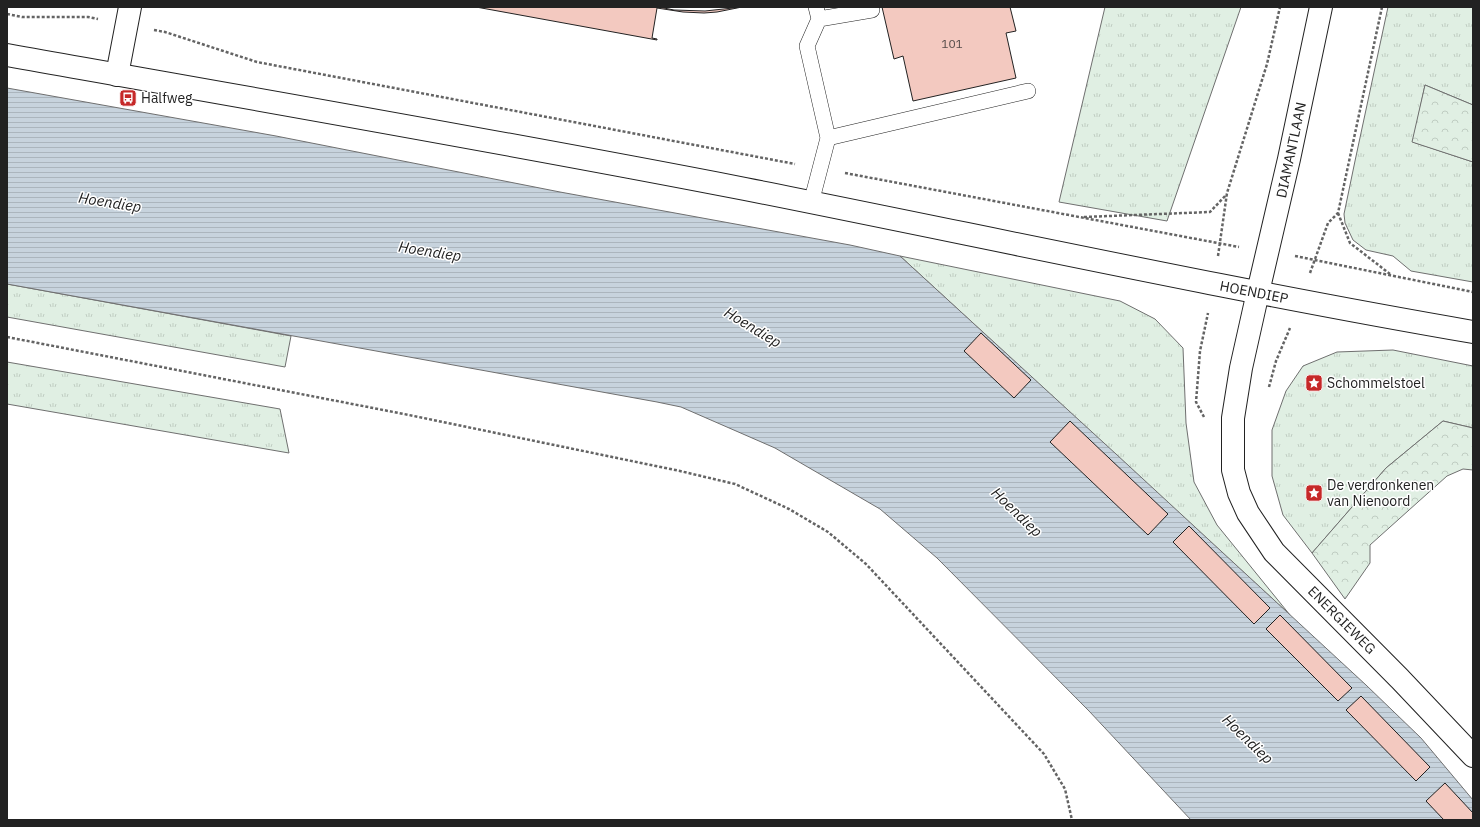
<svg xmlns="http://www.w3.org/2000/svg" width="1480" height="827" viewBox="0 0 1480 827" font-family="'IBM Plex Sans',sans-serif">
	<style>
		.grass { fill: url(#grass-tufts); stroke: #6f6f6f }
		.forest { fill: url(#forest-crowns); stroke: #6f6f6f }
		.water { fill: url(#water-rules); stroke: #6f6f6f }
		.building { fill: #f3c9c0; stroke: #222 }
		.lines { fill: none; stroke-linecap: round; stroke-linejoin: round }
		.lane-casing { stroke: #222; stroke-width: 16 }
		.street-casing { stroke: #222; stroke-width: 24 }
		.secondary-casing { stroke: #222; stroke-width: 24 }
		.path { stroke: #646464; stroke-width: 2.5; stroke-dasharray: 3 2; stroke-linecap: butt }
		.lane { stroke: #fff; stroke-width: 15 }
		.street { stroke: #fff; stroke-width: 22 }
		.secondary { stroke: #fff; stroke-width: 22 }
		.labels { text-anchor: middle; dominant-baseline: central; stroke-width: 3; stroke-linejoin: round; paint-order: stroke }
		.number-label { font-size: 12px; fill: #564c4a }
		.poi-label { font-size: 14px; fill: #222; stroke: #fff; text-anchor: start }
		.street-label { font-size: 14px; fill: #222; stroke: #fff }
		.water-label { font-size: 15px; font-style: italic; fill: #222; stroke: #fff }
	</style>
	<defs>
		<pattern id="grass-tufts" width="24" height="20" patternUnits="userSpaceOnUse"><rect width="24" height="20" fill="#e0efe3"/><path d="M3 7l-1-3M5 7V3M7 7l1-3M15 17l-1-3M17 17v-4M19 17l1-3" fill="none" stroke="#c0cdc2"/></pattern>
		<pattern id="forest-crowns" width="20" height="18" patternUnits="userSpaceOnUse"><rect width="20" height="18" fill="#e0efe3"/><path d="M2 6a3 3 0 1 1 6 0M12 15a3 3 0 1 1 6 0" fill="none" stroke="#c0cdc2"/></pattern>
		<pattern id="water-rules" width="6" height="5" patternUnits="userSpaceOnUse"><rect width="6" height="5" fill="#c7d3dd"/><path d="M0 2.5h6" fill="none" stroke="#abb5bd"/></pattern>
	</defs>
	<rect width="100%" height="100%" fill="#fff"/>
	<path class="grass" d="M1105,7h136l-74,214 -108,-19z
		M1388,7h85v98l-48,-20 -12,57 60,20v120l-62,-11 -18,-15 -27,-6 -13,-10 -8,-17 -1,-9 11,-53z
		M900,256l220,45 35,18 28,29 3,75 8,59 23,43 73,90z
		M7,284l284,52 -6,31 -278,-50z
		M1393,350l80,16v62l-30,-7 -57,47 -74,85 -29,-38 -11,-39v-46l14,-39 17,-25 34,-14z
		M7,362l273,47 9,44 -282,-49z"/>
	<path class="forest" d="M1425,85l48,20v57l-61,-20z
		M1443,421l30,7v42l-10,-1 -16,7 -77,69v18l-25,36 -33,-46 74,-85z"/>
	<path class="water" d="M7,88l269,48 284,56 290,53 50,11 216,198 250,231 55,53 52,62v20h-282l-102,-109 -152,-153 -57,-49 -105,-61 -94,-41 -24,-5 -650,-118z"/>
	<path class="building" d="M476,7h183l15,3 31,1 37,-4 -25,5 -13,1 -21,-1 -26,-4 -5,30 5,1v1z
		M882,7h128l6,24 -10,2 10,45 -103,23 -10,-45 -9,3z
		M981,333l50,47 -17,18 -50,-47z
		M1070,421l98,93 -20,21 -98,-93z
		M1189,526l81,82 -16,16 -81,-82z
		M1280,615l72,73 -14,13 -72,-72z
		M1361,696l69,71 -14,14 -70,-71z
		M1445,783l28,30v7h-29l-18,-19z"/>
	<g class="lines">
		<defs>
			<path id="lane" d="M816,7l3,12 53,-9
				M819,19l-12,27 21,92
				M811,203l17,-65 200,-47"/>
			<path id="street" d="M117,75l13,-68
				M1258,292l-17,76 -8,50v52l6,23 9,20 26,39 126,127 73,77"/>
			<path id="secondary" d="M7,55c246,44 492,86 738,134 242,48 484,101 728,143
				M1258,292l31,-133 32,-152"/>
		</defs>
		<use href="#lane" class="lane-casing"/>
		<use href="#street" class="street-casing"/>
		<use href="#secondary" class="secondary-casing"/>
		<path class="path" d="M7,14l15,3h66l10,2
			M154,30l11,2 92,30 538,102
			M845,173l394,74
			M1338,213l12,30 40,31
			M1084,217l126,-5 17,-18
			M1218,256l9,-63 40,-129 13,-57
			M1295,256l178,36
			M1310,273l18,-50 10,-10 44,-206
			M7,337l402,78 271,56 55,13 54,25 39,23 38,32 178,190 21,35 7,31
			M1269,387l7,-26 14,-33
			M1204,417l-8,-15 4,-51 8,-38"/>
		<use href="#lane" class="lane"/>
		<use href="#street" class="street"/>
		<use href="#secondary" class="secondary"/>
	</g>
	<defs>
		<symbol id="bus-square" viewBox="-11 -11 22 22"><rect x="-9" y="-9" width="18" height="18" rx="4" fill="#c62828" stroke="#fff"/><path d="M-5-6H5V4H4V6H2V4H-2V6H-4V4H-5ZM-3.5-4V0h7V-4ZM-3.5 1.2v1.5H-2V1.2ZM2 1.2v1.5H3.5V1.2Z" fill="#fff"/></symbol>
		<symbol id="sight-square" viewBox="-11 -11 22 22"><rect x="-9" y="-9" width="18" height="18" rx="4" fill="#c62828" stroke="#fff"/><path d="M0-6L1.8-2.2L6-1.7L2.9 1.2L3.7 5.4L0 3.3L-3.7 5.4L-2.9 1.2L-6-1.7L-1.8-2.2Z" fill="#fff"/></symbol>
	</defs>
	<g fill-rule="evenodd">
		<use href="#bus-square" x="118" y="88" width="20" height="20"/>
		<use href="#sight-square" x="1304" y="373" width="20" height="20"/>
		<use href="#sight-square" x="1304" y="483" width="20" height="20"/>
	</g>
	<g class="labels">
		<g class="number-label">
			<text x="952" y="43">101</text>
		</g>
		<g class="poi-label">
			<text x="141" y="98">Halfweg</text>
			<text x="1327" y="383">Schommelstoel</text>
			<text x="1327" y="485">De verdronkenen<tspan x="1327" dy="16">van Nienoord</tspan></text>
		</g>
		<g class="street-label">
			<text transform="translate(1291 150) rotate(-78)">DIAMANTLAAN</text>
			<text transform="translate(1254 292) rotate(11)">HOENDIEP</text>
			<text transform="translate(1342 620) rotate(45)">ENERGIEWEG</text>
		</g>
		<g class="water-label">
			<text transform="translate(110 202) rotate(9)">Hoendiep</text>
			<text transform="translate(430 251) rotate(9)">Hoendiep</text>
			<text transform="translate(753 327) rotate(31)">Hoendiep</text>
			<text transform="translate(1017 512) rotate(44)">Hoendiep</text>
			<text transform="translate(1248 739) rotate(44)">Hoendiep</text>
		</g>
	</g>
	<rect width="1480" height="827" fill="none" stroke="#222222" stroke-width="16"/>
</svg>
